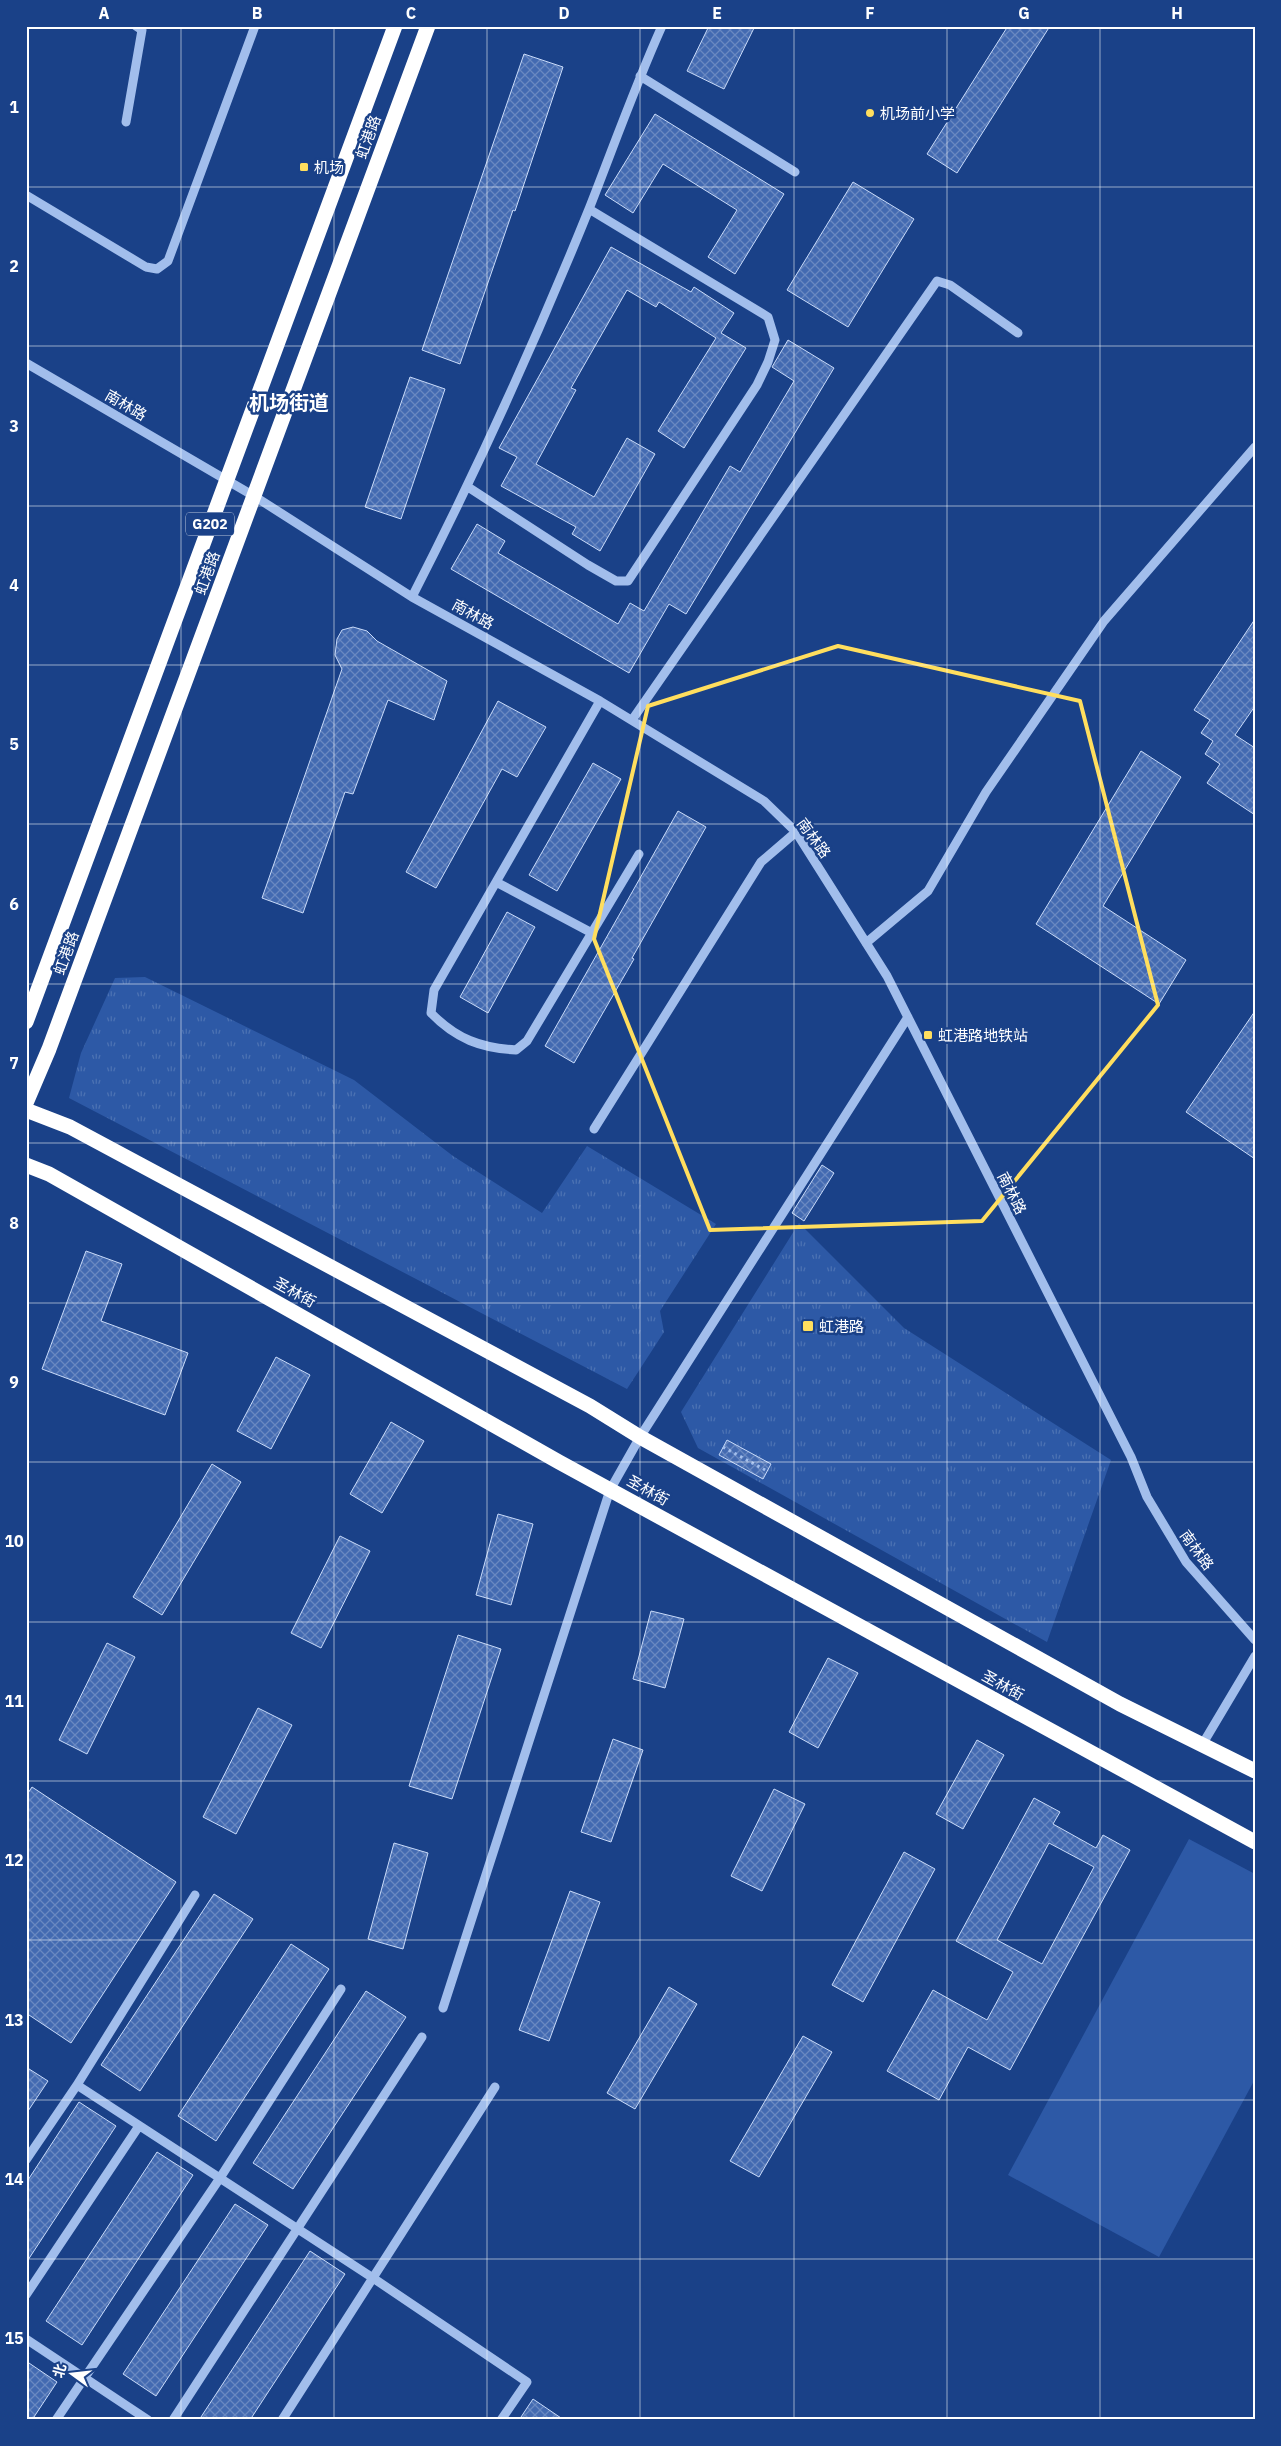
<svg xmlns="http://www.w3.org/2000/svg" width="1281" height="2446" viewBox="0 0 1281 2446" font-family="'IBM Plex Sans','Noto Sans SC',sans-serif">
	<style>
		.grass { fill: url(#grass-tufts) }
		.pitch { fill: #2d59a6 }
		.building { fill: url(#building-cross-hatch); stroke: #c8daf9; fill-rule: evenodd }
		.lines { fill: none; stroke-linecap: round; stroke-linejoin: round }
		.path { stroke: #a2beec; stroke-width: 3; stroke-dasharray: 2.5 4; stroke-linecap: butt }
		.minor { stroke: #a2beec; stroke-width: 9 }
		.highway { stroke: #fff; stroke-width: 15 }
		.marked { fill: none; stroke: #ffde5e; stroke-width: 4; stroke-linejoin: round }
		.grid { fill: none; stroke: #fff; stroke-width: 1; stroke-opacity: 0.55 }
		.poi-dot { fill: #ffde5e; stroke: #1a4188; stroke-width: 2 }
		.labels { text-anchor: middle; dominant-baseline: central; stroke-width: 5; stroke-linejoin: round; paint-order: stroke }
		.shield { fill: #1a4188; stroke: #bac6db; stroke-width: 1 }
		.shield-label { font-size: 14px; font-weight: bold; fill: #fff }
		.poi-label { font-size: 15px; fill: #fff; stroke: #1a4188; text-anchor: start }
		.street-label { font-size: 15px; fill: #fff; stroke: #1a4188 }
		.district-label { font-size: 20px; font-weight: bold; fill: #fff; stroke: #1a4188 }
		.neatline { fill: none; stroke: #fff; stroke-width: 2 }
		.grid-label { font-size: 16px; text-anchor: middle; font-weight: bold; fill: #fff }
	</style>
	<defs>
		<pattern id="grass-tufts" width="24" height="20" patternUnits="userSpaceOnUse" patternTransform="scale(1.25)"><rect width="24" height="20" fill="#2d59a6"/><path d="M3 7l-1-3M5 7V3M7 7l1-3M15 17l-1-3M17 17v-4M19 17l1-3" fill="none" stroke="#4c72b3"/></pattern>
		<pattern id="building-cross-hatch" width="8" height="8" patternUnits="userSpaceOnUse" patternTransform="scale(1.25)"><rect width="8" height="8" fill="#436ab1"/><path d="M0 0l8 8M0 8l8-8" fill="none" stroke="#6988c1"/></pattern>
	</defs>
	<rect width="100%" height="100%" fill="#1a4188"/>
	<path class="grass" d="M145,977l209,103 99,76 89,57 45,-67 129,78 -56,87 4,21 -37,57 -558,-291 12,-45 34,-75z
		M799,1223l105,105 207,132 -64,182 -349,-194 -17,-36z"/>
	<path class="pitch" d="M1189,1839l66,35v205l-96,178 -151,-82z"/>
	<path class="building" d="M709,26h46l-31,63 -37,-18z
		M1008,26h42l-93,147 -30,-19z
		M524,54l39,13 -48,144 -2,-1 -53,154 -38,-14z
		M655,114l129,80 -49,80 -27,-17 29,-47 -74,-46 -30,49 -28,-18z
		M853,182l61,37 -66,108 -61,-37z
		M611,247l80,45 3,-5 40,26 -13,20 25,15 -62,100 -26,-17 58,-93 -57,-36 -3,5 -29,-17 -56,98 5,2 -40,74 58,33 33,-59 28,16 -55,97 -28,-17 4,-7 -75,-41 16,-29 -18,-9z
		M788,340l46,28 -148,246 -17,-10 -40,69 -178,-104 26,-45 28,17 -7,12 120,71 12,-21 14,8 86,-145 10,6 54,-91 -22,-14z
		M410,377l35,12 -44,130 -36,-12z
		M1255,619v87l-20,29 20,13v67l-48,-32 13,-19 -15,-10 8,-13 -12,-8 9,-13 -16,-10z
		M353,627l14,4 10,10 70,40 -13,39 -46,-20 -35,94 -8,-2 -42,121 -41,-15 80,-229 -7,-14 2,-16 5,-9z
		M498,701l48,26 -29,50 -15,-8 -66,119 -30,-16z
		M1141,751l40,26 -78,129 83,54 -27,44 -123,-80z
		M593,763l28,16 -64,112 -28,-16z
		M678,811l28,16 -74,131 2,1 -60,104 -29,-17z
		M507,912l28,15 -47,86 -28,-16z
		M1255,1011v148l-69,-47z
		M822,1165l12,8 -30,48 -12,-8z
		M86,1251l36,13 -21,57 87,32 -23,62 -123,-46z
		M276,1357l34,18 -39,74 -34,-18z
		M391,1422l33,19 -42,72 -32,-19z
		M727,1440l44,24 -8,15 -44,-24z
		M212,1464l29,18 -79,133 -29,-18z
		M498,1514l35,10 -22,81 -35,-10z
		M340,1536l30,15 -49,97 -30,-15z
		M651,1611l33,8 -19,69 -32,-9z
		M458,1635l43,14 -49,150 -43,-13z
		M107,1643l28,14 -48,97 -28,-14z
		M828,1658l30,15 -40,75 -29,-16z
		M258,1708l34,17 -56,109 -33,-17z
		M613,1739l30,11 -32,92 -30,-10z
		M977,1740l27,15 -41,74 -27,-15z
		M32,1787l144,95 -105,161 -45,-30v-217z
		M774,1789l31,15 -43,87 -31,-15z
		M1034,1798l26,14 -7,12 43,24 7,-13 27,15 -120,220 -42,-23 -29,53 -52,-29 46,-81 54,30 26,-48 -57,-31zM1049,1843l45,24 -52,97 -45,-24z
		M394,1843l34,10 -25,96 -35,-10z
		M904,1852l31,17 -72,133 -31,-17z
		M570,1891l30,11 -51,139 -30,-11z
		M214,1894l39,25 -113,172 -39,-26z
		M291,1944l38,25 -113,172 -38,-25z
		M669,1987l28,17 -62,105 -28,-16z
		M366,1991l40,26 -113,172 -40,-26z
		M803,2036l29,16 -73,125 -29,-16z
		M26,2067l22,14 -22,33z
		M79,2102l37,24 -90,137v-80z
		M157,2152l36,23 -111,170 -36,-24z
		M235,2204l33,21 -112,171 -33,-22z
		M310,2251l35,23 -95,146h-51z
		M26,2361l31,21 -25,38h-6z
		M533,2399l31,21h-45z"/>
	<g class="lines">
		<path class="path" d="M723,1447l44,24"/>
		<path class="minor" d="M640,76l155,96
			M126,122l16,-92 -6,-4
			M26,195l120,72 11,2 11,-8 87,-235
			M26,363l228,133 158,101 188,104 164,100 32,31 91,144 244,481 16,40 39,65 69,78
			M468,487l120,78 28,16h12l129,-196 11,-23 7,-22 -7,-23 -179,-108
			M412,597c65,-127 124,-257 177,-388 24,-61 46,-123 73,-183
			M600,701l-166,289 -3,23c25,26 50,35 85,37l11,-9 112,-187
			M632,720l305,-439 13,4 68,48
			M496,882l96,51
			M866,943l62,-52 58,-99 118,-171 151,-174
			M594,1129l167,-267 35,-30
			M1202,1745l53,-89
			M443,2008l167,-518 30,-53 268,-420
			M77,2085l296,193 154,104 -26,38
			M26,2160l51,-75 118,-190
			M26,2295l113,-169
			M26,2339l122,81
			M56,2420l164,-242 121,-189
			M173,2420l249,-383
			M282,2420l213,-333"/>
		<path class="highway" d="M26,1022l369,-996
			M26,1103l23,-54 379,-1023
			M26,1110l44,17 520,279 50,31 480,267 135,67
			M26,1165l23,9 510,288 696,380"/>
	</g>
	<path class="marked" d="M838,646l242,55 78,304 -176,216 -272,9 -116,-291 54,-233z"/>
	<path class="grid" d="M181,26v2394M334,26v2394M487,26v2394M640,26v2394M794,26v2394M947,26v2394M1100,26v2394M26,187h1229M26,346h1229M26,506h1229M26,665h1229M26,824h1229M26,984h1229M26,1143h1229M26,1303h1229M26,1462h1229M26,1622h1229M26,1781h1229M26,1940h1229M26,2100h1229M26,2259h1229"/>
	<g class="poi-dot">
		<circle cx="870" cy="113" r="5"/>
		<rect x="299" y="162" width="10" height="10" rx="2.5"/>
		<rect x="923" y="1030" width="10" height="10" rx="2.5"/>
		<rect x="802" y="1320" width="12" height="12" rx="2.5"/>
	</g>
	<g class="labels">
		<rect class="shield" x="186" y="512.5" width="48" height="23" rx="4"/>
		<g class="shield-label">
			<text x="210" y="524">G202</text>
		</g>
		<g class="poi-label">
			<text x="880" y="113">机场前小学</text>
			<text x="314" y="167">机场</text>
			<text x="938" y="1035">虹港路地铁站</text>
			<text x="819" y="1326">虹港路</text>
		</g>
		<g class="street-label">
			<text transform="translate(368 137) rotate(-70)">虹港路</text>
			<text transform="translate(126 405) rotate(30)">南林路</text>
			<text transform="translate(207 573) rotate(-70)">虹港路</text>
			<text transform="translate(473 614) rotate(29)">南林路</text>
			<text transform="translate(814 838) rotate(54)">南林路</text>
			<text transform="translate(66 953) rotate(-70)">虹港路</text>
			<text transform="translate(1012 1193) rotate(63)">南林路</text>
			<text transform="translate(295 1292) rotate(29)">圣林街</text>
			<text transform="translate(648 1490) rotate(29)">圣林街</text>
			<text transform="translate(1197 1550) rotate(54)">南林路</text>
			<text transform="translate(1003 1685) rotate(29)">圣林街</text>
		</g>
		<g class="district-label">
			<text x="289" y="402">机场街道</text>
		</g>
	</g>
	<rect width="1281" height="2446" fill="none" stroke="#1a4188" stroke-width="55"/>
	<g transform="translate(72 2374) rotate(285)" stroke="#1a4188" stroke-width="4" paint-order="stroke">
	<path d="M0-4L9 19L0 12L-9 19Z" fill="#ffffff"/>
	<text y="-8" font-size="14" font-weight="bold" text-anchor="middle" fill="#ffffff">北</text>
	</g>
	<rect x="28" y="28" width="1226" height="2390" class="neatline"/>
	<g class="grid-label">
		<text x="104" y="19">A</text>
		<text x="257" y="19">B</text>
		<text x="411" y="19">C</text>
		<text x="564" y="19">D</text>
		<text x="717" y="19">E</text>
		<text x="870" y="19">F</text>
		<text x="1024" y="19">G</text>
		<text x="1177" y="19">H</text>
		<text x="14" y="113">1</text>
		<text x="14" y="272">2</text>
		<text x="14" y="432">3</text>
		<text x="14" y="591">4</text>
		<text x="14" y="750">5</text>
		<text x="14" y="910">6</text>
		<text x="14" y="1069">7</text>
		<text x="14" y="1229">8</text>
		<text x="14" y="1388">9</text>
		<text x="14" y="1547">10</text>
		<text x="14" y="1707">11</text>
		<text x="14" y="1866">12</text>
		<text x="14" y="2026">13</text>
		<text x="14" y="2185">14</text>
		<text x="14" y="2344">15</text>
	</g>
</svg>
